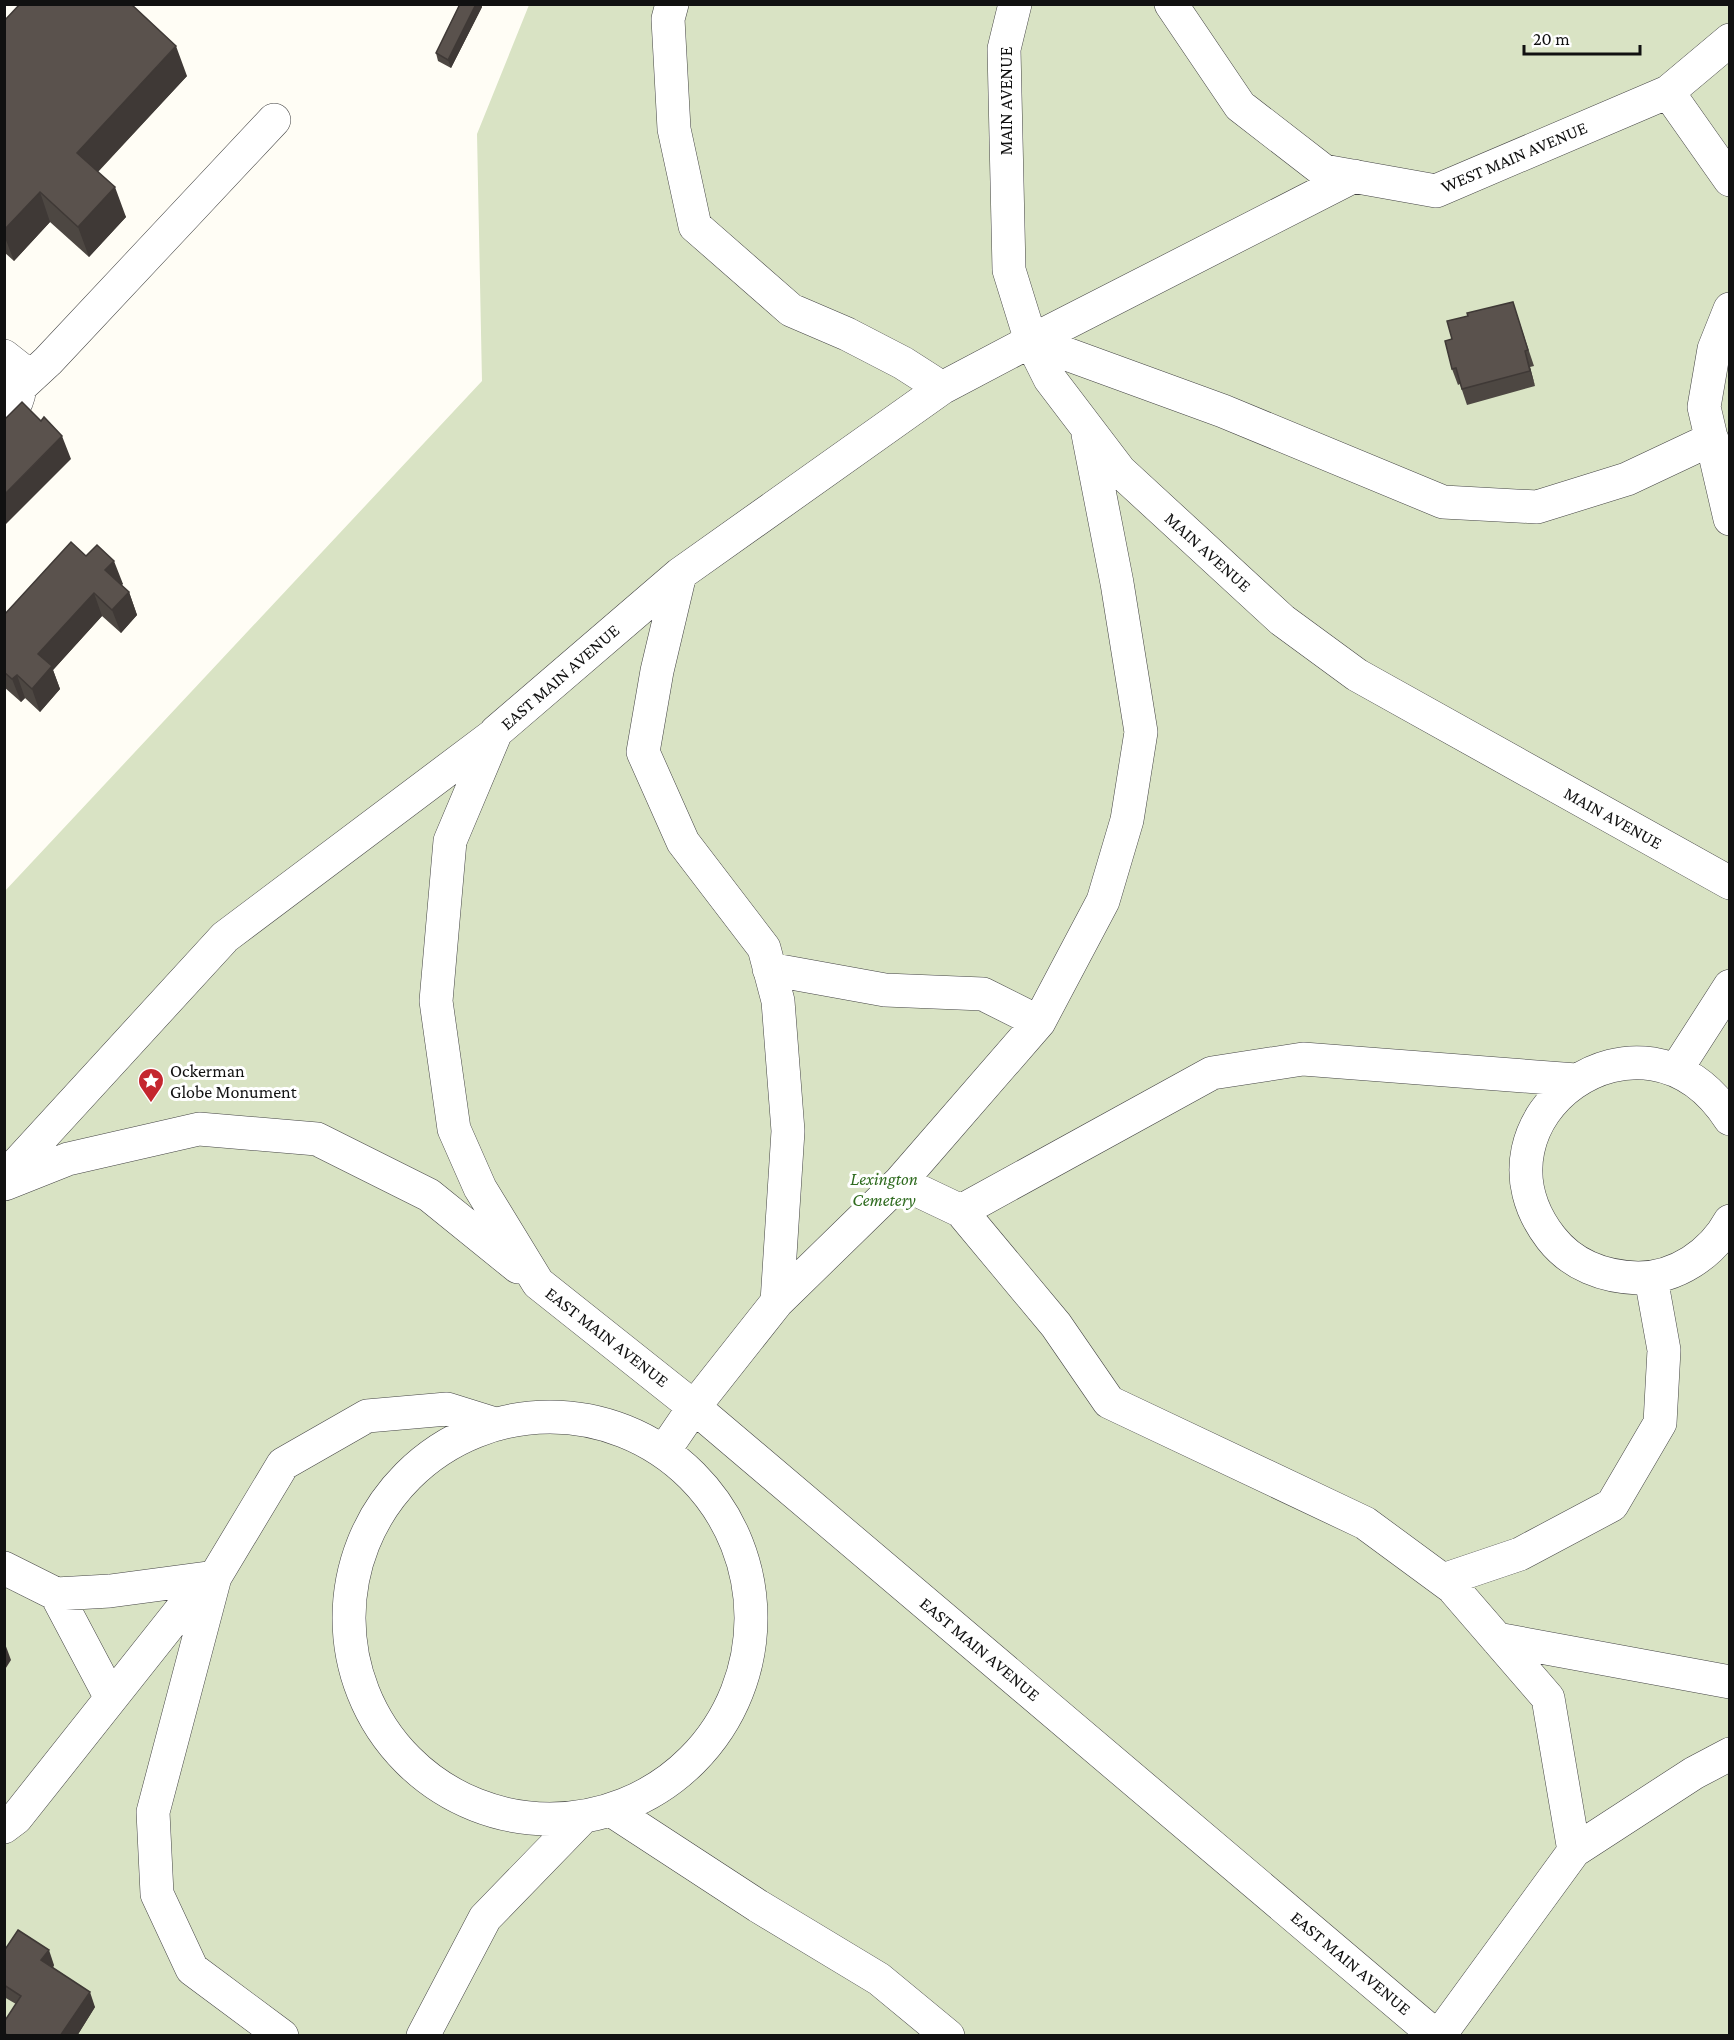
<svg xmlns="http://www.w3.org/2000/svg" width="1734" height="2040" viewBox="0 0 1734 2040" font-family="'Crimson Pro',serif">
	<style>
		.cemetery { fill: #d9e3c4 }
		.lines { fill: none; stroke-linecap: round; stroke-linejoin: round }
		.minor-casing { stroke: #444; stroke-width: 34 }
		.minor { stroke: #fff; stroke-width: 33 }
		.wall { fill: #4d4742 }
		.shaded-wall { fill: #3f3936 }
		.building { fill: #5a524d; stroke: #3f3936; stroke-width: 1.5 }
		.labels { text-anchor: middle; dominant-baseline: central; stroke-width: 6; stroke-linejoin: round; paint-order: stroke }
		.street-label { font-size: 18px; fill: #111; stroke: #fff }
		.poi-label { font-size: 18px; fill: #111; stroke: #fff; text-anchor: start }
		.park-label { font-size: 18px; font-style: italic; fill: #2f6b1f; stroke: #fff }
	</style>
	<rect width="100%" height="100%" fill="#fffdf5"/>
	<path class="cemetery" d="M529,5h1200v2030h-1724l-1,-1143 478,-511 -5,-247z"/>
	<g class="lines">
		<defs>
			<path id="minor" d="M672,4l-4,15 6,110 21,97 96,84 56,24 56,29 39,25
				M1015,4l-11,45 5,221 22,71 19,38 70,92 162,149 75,55 373,208
				M1171,4l69,102 84,65 112,20 232,-99 62,-52
				M1668,92l62,88
				M1354,176l-323,165 -89,47 -262,186 -184,158 -46,109 -14,160 18,128 26,59 58,95 156,124 742,629
				M1730,309l-16,40 -10,58 26,112
				M1031,341l192,70 220,91 94,5 90,-28 85,-40
				M4,356l14,11c4,22 2,36 -14,52
				M21,386l27,-25 226,-241
				M680,574l-23,97 -14,81 40,90 81,106 14,53 10,130 -11,171
				M769,969l116,21 98,4 56,28
				M1676,1070l54,-84
				M1730,1119c-87,-135 -271,0 -179,119 21,27 53,39 87,40 38,0 74,-24 92,-57
				M4,1178l221,-241 270,-203
				M900,1182l61,29 95,114 53,77 256,121 87,64 96,111 26,153 -135,185
				M5,1184l63,-25 131,-30 118,10 112,56 89,72
				M961,1211l251,-138 91,-14 273,21
				M349 1618a201 201 0 1 1 402 0a201 201 0 1 1-402 0Z
				M664,1451l30,-44 83,-105 123,-120 139,-160 64,-121 24,-81 14,-88 -24,-149 -29,-149
				M4,1568l52,26 54,-3 105,-14
				M1443,1580l77,-26 92,-49 48,-82 4,-73 -13,-72
				M56,1594l55,104
				M1497,1639l233,43
				M611,1810l147,96 121,73 69,57
				M4,1827l12,-9 169,-213 30,-28
				M1574,1851l120,-78 36,-19
				M282,2036l-90,-67 -35,-75 -4,-82 62,-235 68,-113 84,-48 80,-7 48,15
				M423,2036l62,-118 98,-101"/>
		</defs>
		<use href="#minor" class="minor-casing"/>
		<use href="#minor" class="minor"/>
	</g>
	<path class="wall" d="M460,4h21l1,3 -31,61 -13,-7 -2,-8z
		M4,21l183,55 -89,96 28,45 -37,40 -39,-35 -36,39 -10,-9z
		M1518,318l16,48 -4,1 5,19 -68,19 -7,-21 -2,1 -6,-16z
		M86,556l37,28 -2,1 8,7 8,23 -16,18 -19,-17 -49,54 7,19 -20,23 -15,-14 -4,4 -17,-15v-72z
		M4,1951l50,14 -1,3 42,39 -18,29h-73v-14l12,-18 -12,-7z"/>
	<path class="shaded-wall" d="M476,4h5l1,3 -31,61 -3,-8z
		M176,46l11,30 -99,106 -11,-29z
		M115,187l11,30 -37,40 -11,-30z
		M40,192l10,30 -36,39 -10,-26v-5z
		M1525,351l5,16 5,19 -5,-15z
		M62,436l9,23 -67,67v-31z
		M114,561l9,23 -10,9 -8,-23z
		M129,592l8,23 -16,18 -9,-23z
		M94,593l8,23 -49,54 7,19 -20,23 -8,-23 6,-35z
		M17,675l8,23 -4,4 -9,-23z
		M4,1641l7,19 -7,11z
		M49,1950l5,15 -7,11 -6,-16z
		M90,1992l5,15 -18,29h-17z"/>
	<path class="building" d="M20,4h111l45,42 -99,107 38,34 -37,40 -38,-35 -36,38v-209z
		M460,4h16l-28,56 -12,-7z
		M1513,302l15,48 -3,1 5,20 -68,18 -6,-21 -4,1 -7,-28 7,-2 -5,-18 21,-5 -1,-3z
		M22,402l19,19 3,-4 18,19 -58,59v-75z
		M71,542l15,14 11,-11 17,16 -9,9 24,22 -17,18 -18,-17 -56,61 14,12 -20,23 -15,-14 -5,4 -8,-7v-57z
		M18,1930l31,20 -8,10 49,32 -30,44h-51l-5,-3v-11l17,-26 -17,-11v-34z"/>
	<defs>
		<symbol id="sight-pin" viewBox="-11 -11 22 30"><path d="M0 17L-7.5 6A9.5 9.5 0 1 1 7.5 6Z" fill="#c4262e" stroke="#fff"/><path d="M0-6L1.8-2.2L6-1.7L2.9 1.2L3.7 5.4L0 3.3L-3.7 5.4L-2.9 1.2L-6-1.7L-1.8-2.2Z" fill="#fff"/></symbol>
	</defs>
	<g fill-rule="evenodd">
		<use href="#sight-pin" x="136" y="1066" width="30" height="40"/>
	</g>
	<g class="labels">
		<g class="street-label">
			<text transform="translate(1006 101) rotate(-90)">MAIN AVENUE</text>
			<text transform="translate(1514 157) rotate(-23)">WEST MAIN AVENUE</text>
			<text transform="translate(1208 552) rotate(42)">MAIN AVENUE</text>
			<text transform="translate(560 677) rotate(-41)">EAST MAIN AVENUE</text>
			<text transform="translate(1613 818) rotate(29)">MAIN AVENUE</text>
			<text transform="translate(607 1337) rotate(38)">EAST MAIN AVENUE</text>
			<text transform="translate(980 1649) rotate(40)">EAST MAIN AVENUE</text>
			<text transform="translate(1351 1963) rotate(40)">EAST MAIN AVENUE</text>
		</g>
		<g class="poi-label">
			<text x="170" y="1071">Ockerman<tspan x="170" dy="21">Globe Monument</tspan></text>
		</g>
		<g class="park-label">
			<text x="884" y="1179">Lexington<tspan x="884" dy="21">Cemetery</tspan></text>
		</g>
	</g>
	<rect width="1734" height="2040" fill="none" stroke="#111111" stroke-width="12"/>
	<path d="M1524 45v9h116v-9" fill="none" stroke="#111111" stroke-width="3"/>
	<text x="1533" y="45" font-size="18" fill="#111111" stroke="#ffffff" stroke-width="4.5" paint-order="stroke">20 m</text>
</svg>
